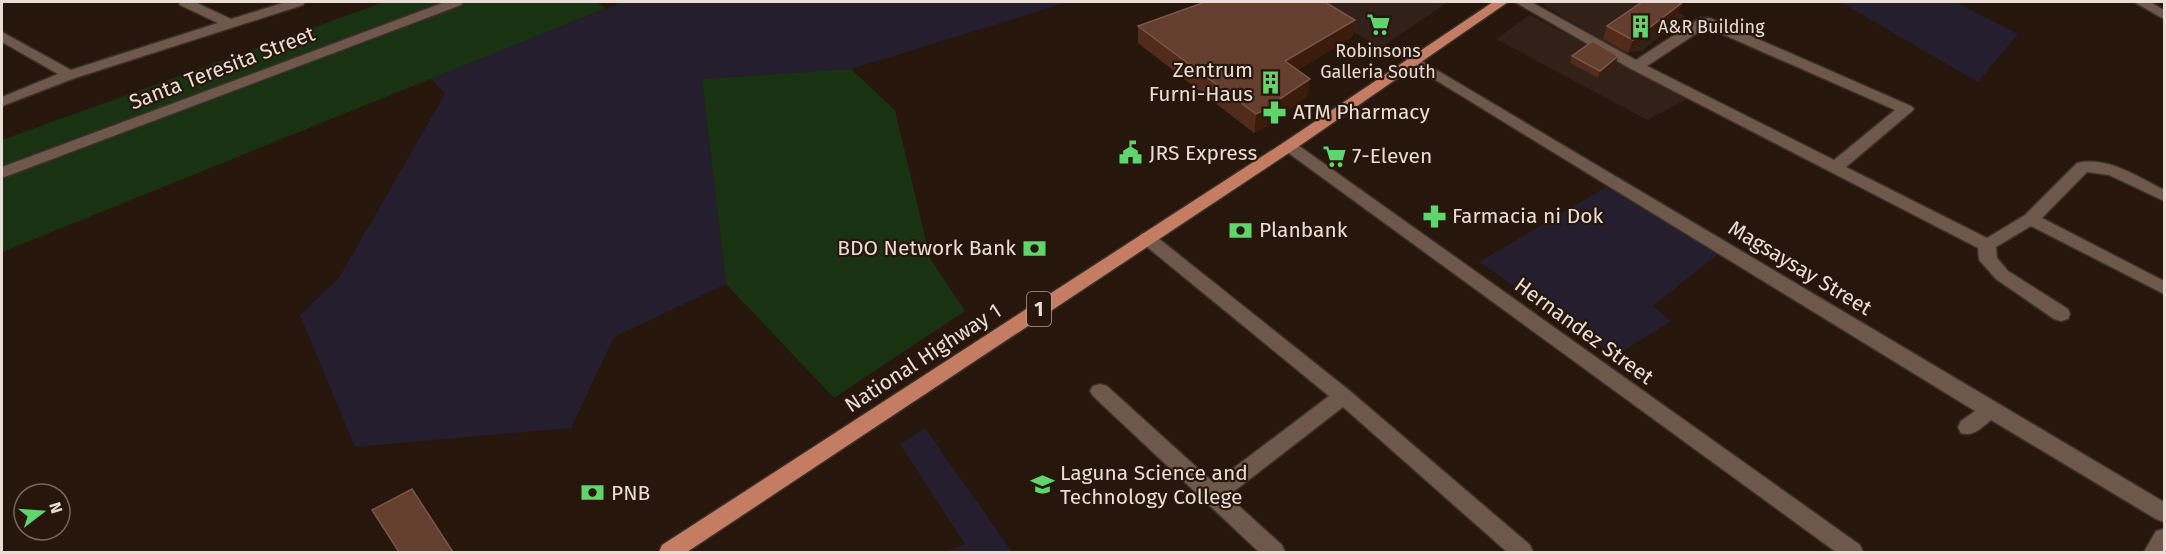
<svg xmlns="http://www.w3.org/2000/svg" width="2166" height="554" viewBox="0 0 2166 554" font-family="'Fira Sans',sans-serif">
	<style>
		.commercial { fill: #322119 }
		.industrial { fill: #251e2e }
		.green { fill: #193212 }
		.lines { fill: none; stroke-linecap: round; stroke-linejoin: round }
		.minor-casing { stroke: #3b2f2b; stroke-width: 3 }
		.highway-casing { stroke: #3b2f2b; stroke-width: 3 }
		.minor { fill: #6d584b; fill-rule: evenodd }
		.highway { fill: #c47c62; fill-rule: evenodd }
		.wall { fill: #532b1a }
		.shaded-wall { fill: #3b1b0c }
		.building { fill: #643e2e; stroke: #795749; stroke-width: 1.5 }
		.labels { text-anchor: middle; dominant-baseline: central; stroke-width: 4.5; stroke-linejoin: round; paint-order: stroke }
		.far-poi-label { font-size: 18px; fill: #eaddd6; stroke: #27160b; text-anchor: start }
		.shield { fill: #27160b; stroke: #b0a199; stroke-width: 1.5 }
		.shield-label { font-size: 20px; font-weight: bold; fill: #eaddd6 }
		.street-label { font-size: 21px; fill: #eaddd6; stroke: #27160b }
		.poi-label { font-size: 21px; fill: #eaddd6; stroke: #27160b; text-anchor: start }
	</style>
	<rect width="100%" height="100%" fill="#27160b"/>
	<path class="commercial" d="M1304,2h144l-68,46z
		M1548,2h106l31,14 -43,35 -19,1 -80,-47z
		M1530,15l159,83 -42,22 -151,-81z"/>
	<path class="industrial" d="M622,2h446l-217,67 -148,10 23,205 -112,53 -43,91 -216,19 -55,-132 39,-37 106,-184 -15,-16z
		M1840,2h116l62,32 -40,48z
		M1606,187l112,67 -65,52 18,15 -56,35 -136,-94z
		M925,428l87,124h-67l20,-8 -65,-100z"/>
	<path class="green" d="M384,2h212l10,6 -604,244v-112z
		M851,69l44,41 35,148 35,53 -131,87 -108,-114 -24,-205z"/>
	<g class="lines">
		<defs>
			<path id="minor" d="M179,2h16l36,17 55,-17h19l-2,3 -228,73 -73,28v-9l56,-23 -56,-32v-10l69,38 147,-47 -38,-18z
				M445,2h18l-2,3 -459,173v-11z
				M1515,2h16l105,58 64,-42h10l201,88 3,3 -3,3 -65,55 141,71 38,-23 52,-52c31,-7 61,14 87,27v11l-55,-26 -22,-3 -45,46 122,63v13l-133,-68 -35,21 1,11 11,13 60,38 2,5 -2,5 -7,2 -7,-2 -58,-40 -17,-19 -1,-12 -347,-179zM1706,27l189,83 -61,50 -187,-94z
				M2134,2h16l14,8v9z
				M1413,56l751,446v20l-8,-3 -165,-99c-10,8 -17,17 -30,13l-3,-6 3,-6 14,-10 -567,-348 -2,-3 2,-3z
				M1289,141l6,2 565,402 3,7h-27l-553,-403 -2,-3 2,-3z
				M1147,232l6,2 197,157 180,154 3,7h-26l-164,-145 -115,89 54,49 3,7h-26l-166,-156 -3,-5 3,-5 7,-2 7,2 107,97 115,-87 -188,-154 -3,-4 3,-4z
				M2164,529v23h-20l12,-21z"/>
			<path id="highway" d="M1493,2h15l-213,147 -608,403h-28l3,-7 621,-402z"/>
		</defs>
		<use href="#minor" class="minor-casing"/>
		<use href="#highway" class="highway-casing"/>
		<use href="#minor" class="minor"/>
		<use href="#highway" class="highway"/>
	</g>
	<path class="wall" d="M1678,14l-50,39 -25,-14 4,-13z
		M1355,20l-3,17 -54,33 12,9 -3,18 -32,21v4l-21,11 -116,-90v-17z
		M1572,56l44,7 -18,15 -28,-15z"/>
	<path class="shaded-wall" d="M1683,2l-5,12 -50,39 5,-13z
		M1355,20l-3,17 -69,42 2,-18z
		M1618,56l-2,7 -18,15 2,-7z
		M1310,79l-3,18 -32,21v4l-21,11 2,-19z"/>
	<path class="building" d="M1205,2h120l30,18 -70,41 25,18 -35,23 2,2 -21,10 -118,-88z
		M1642,2h41l-50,38 -26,-14z
		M1593,41l25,15 -18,15 -28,-15z
		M412,489l41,63h-54l-27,-42z"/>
	<defs>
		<symbol id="supermarket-bare" viewBox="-9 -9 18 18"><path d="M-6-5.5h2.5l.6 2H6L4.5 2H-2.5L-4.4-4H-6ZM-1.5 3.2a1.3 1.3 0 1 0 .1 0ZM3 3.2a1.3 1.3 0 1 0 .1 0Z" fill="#5fd56b" stroke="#27160b" stroke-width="2.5" paint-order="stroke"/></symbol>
		<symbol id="building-bare" viewBox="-9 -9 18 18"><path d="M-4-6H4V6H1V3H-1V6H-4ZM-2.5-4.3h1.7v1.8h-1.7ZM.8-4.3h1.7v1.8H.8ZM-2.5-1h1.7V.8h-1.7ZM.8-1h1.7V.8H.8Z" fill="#5fd56b" stroke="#27160b" stroke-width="2.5" paint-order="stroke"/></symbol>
		<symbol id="pharmacy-bare" viewBox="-9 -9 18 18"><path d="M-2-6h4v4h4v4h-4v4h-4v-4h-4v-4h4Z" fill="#5fd56b" stroke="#27160b" stroke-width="2.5" paint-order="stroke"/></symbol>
		<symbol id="civic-bare" viewBox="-9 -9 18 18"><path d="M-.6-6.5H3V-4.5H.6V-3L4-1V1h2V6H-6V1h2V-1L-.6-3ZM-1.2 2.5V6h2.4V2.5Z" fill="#5fd56b" stroke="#27160b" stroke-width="2.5" paint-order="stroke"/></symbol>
		<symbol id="bank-bare" viewBox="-9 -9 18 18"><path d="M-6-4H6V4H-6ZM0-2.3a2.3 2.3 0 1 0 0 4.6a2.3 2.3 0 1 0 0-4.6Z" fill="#5fd56b" stroke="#27160b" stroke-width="2.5" paint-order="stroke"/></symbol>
		<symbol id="university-bare" viewBox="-9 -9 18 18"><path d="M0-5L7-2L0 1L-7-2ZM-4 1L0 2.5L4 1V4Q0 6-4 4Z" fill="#5fd56b" stroke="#27160b" stroke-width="2.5" paint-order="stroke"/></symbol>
	</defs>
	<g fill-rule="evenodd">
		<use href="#supermarket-bare" x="1362" y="8" width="33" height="33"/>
		<use href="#building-bare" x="1624" y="10" width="33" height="33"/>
		<use href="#building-bare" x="1254" y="66" width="33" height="33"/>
		<use href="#pharmacy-bare" x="1258" y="96" width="33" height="33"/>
		<use href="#civic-bare" x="1114" y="136" width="33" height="33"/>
		<use href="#supermarket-bare" x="1318" y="140" width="33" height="33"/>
		<use href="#pharmacy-bare" x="1418" y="200" width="33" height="33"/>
		<use href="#bank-bare" x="1224" y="214" width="33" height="33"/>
		<use href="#bank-bare" x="1018" y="232" width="33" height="33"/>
		<use href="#university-bare" x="1026" y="468" width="33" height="33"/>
		<use href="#bank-bare" x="576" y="476" width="33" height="33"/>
	</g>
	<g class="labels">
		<g class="far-poi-label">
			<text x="1658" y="27">A&amp;R Building</text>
			<text x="1378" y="51" text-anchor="middle">Robinsons<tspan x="1378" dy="21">Galleria South</tspan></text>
		</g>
		<rect class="shield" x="1027" y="292" width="24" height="34" rx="4.5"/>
		<g class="shield-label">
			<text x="1039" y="309">1</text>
		</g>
		<g class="street-label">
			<text transform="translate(222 68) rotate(-21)">Santa Teresita Street</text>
			<text transform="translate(1800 268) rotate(31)">Magsaysay Street</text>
			<text transform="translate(1584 331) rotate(36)">Hernandez Street</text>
			<text transform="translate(923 358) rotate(-33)">National Highway 1</text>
		</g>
		<g class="poi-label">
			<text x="1253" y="70" text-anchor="end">Zentrum<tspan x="1253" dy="24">Furni-Haus</tspan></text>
			<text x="1293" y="112">ATM Pharmacy</text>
			<text x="1149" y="153">JRS Express</text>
			<text x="1352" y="156">7-Eleven</text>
			<text x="1452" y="216">Farmacia ni Dok</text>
			<text x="1259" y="230">Planbank</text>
			<text x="1016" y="248" text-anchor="end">BDO Network Bank</text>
			<text x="1060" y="473">Laguna Science and<tspan x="1060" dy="24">Technology College</tspan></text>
			<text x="611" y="493">PNB</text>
		</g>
	</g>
	<rect width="2166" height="554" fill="none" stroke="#eaddd6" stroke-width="6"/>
	<g transform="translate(42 512) rotate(73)"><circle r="28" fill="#27160b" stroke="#75665c" stroke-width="1.5"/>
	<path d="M0-4.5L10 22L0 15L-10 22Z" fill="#5fd56b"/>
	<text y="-9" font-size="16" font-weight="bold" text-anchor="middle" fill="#eaddd6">N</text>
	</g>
</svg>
